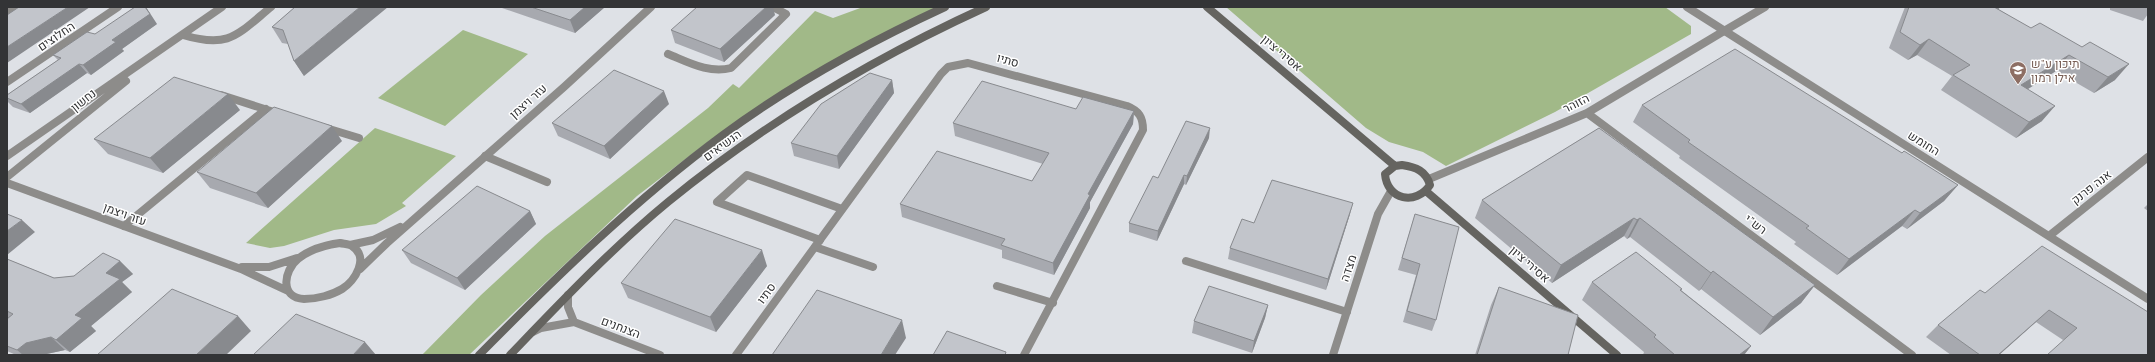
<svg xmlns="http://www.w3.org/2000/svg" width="2155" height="362" viewBox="0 0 2155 362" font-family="'PT Serif',Heebo,serif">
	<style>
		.green { fill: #a1b988 }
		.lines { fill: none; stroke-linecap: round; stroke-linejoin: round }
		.lane { stroke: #8d8c8a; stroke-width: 8 }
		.street { stroke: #8d8c8a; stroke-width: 8 }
		.secondary { stroke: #656460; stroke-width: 8 }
		.wall { fill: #a7a9af }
		.shaded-wall { fill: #888a8e }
		.building { fill: #c2c5cb; stroke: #888a8e }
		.labels { text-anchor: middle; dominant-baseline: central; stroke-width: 3; stroke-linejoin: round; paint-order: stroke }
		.street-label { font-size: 12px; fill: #333436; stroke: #fff }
		.education-label { font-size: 12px; fill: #785e54; stroke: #fff; text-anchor: start }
	</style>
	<rect width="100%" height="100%" fill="#dee1e6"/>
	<path class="green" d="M863,7h74l-224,131 -76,58 -168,159h-47l59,-60 64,-59 163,-128 25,-24 6,4 76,-77 18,7z
		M1226,7h439l26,19v8l-136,78 -109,54 -23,-14 -34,-10 -23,-14z
		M463,30l65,24 -83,72 -67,-28z
		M375,128l81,28 -54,47 4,3 -30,18 -42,6 -50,16 -14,2 -24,-5z"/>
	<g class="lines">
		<path class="lane" d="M1724,31l41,-24
			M183,35c46,14 54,0 88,-28
			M668,54c20,8 41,20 63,14l55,-54 -13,-7
			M221,95l59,19
			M326,128l33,10
			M485,156l62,26
			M124,226l142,-117
			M820,240l-103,-38 30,-27 95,34
			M815,247l58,20
			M1186,261l161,51
			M997,286l56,17"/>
		<path class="street" d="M1687,7l461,292
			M7,13l10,-6
			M7,82l111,-75
			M1587,113l325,242
			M7,156l215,-149
			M7,177l119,-96
			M1429,179l158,-66 137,-82
			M7,183l234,86 47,22
			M2049,236l99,-79
			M340,243c4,1 9,1 12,3 18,11 3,35 -10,43 -10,6 -25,10 -38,10 -24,-1 -21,-28 -6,-40 12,-10 27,-14 42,-16z
			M350,245l23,-5 27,-13
			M242,267h27l28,-9
			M360,269l27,-26 177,-156 87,-80
			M568,295v12l6,15
			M533,332l8,-4 33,-6 86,33
			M736,355l205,-281 7,-7 20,-4 159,43c12,5 16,11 16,24l-119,225
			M1333,355l45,-141 13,-23"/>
		<path class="secondary" d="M1207,7l188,159
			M1402,165c14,2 24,6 28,20 -14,21 -43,15 -45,-11l10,-8z
			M1427,192l190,163
			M479,355c77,-78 156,-155 244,-220 69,-51 144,-92 222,-128
			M510,355c51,-53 101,-106 158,-153 98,-80 204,-143 318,-195"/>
	</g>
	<path class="wall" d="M295,7l9,69 -10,-15 -6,-17 -6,-1 -10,-16z
		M502,7h103l-30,26 -73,-25z
		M1905,7h95l-2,2 117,71 -21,13 -38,-22 -28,18 14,32 -26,17 -75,-48 11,-14 -35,-21 -9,5 -19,-12z
		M2110,7h38v7l-5,7 -33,-11z
		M775,15l-51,47 -49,-19 -4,-13z
		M157,24l-35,25 2,2 -33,24 -4,-2 -57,40 -17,-6 -6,-6v-6l51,-35 -5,-5 42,-21z
		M892,80l2,13 -55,76 -45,-13 -3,-13z
		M669,104l-59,55 -52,-23 -6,-13z
		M1642,105l260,48 56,32 -14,16 -37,28 -5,-3 -65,49 -43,-31 2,-2 -117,-84 1,-2 -47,-34z
		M1076,109l58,2 -1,13 -43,78v6l-36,67 -52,-17v-8l-100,-33 -2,-13 132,-23 11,-17 -88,-28 -2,-13z
		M240,110l-77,63 -55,-19 -14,-15z
		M1599,128l216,157 -14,18 -41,32 -59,-46 -2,2 -69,-54 -3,2 -3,-3 -72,47 -77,-65 7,-18z
		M1209,138l-23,47 -2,-1 -27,57 -28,-9v-9l29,-45z
		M342,141l-74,67 -58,-20 -13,-16z
		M2148,204v7l-4,-3z
		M530,211l6,13 -71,66 -54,-27 -9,-13z
		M1350,214l-24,76 -98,-31 2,-11 24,-25z
		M1415,214l21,106 -4,11 -29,-9 13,-47 -18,-5z
		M7,259l47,19 20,-2 46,-15 13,13 -11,8 10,10 -41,34 5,5 -26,21 -5,-2 -23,5h-26l-9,-4v-32l1,-1h-1z
		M767,266l-51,66 -88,-34 -7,-15z
		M1592,282l90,7 -1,1 70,56 -7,9h-101l1,-3 -62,-52z
		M1499,287l69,68h-93l16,-50z
		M1985,293l163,19 -85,28 -27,-18 -37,33h-48l-25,-18 12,-12z
		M1268,305l-3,13 -13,35 -60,-20 2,-12z"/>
	<path class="shaded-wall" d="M68,7h22l-83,56v-16z
		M146,7l11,17 -35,25 2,2 -33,24 -8,-10z
		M360,7h28l-84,69 -10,-15z
		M585,7h20l-30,26 -5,-13z
		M766,7h7l2,8 -51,47 -4,-13z
		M1990,7h10l-3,4z
		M1929,39l-12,16 -9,5 12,-15z
		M2069,55l-13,16 -47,30 12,-16z
		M79,64l8,9 -57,40 -9,-9z
		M2129,64l-14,16 -21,13 14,-16z
		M892,80l2,13 -55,76 -2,-13z
		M664,91l5,13 -59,55 -6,-13z
		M228,94l12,16 -77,63 -13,-15z
		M2055,106l-13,15 -26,17 13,-16z
		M1134,111l-1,13 -43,78v6l-36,67 -1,-12 35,-69z
		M332,126l10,15 -74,67 -12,-15z
		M1210,128l-1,10 -23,47 1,-9z
		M1184,175v9l-27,57 1,-10z
		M1958,185l-14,16 -37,28 13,-16z
		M1353,203l-3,11 -24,76 2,-11z
		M1915,210l-13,16 -65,49 12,-16z
		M530,211l6,13 -71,66 -8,-12z
		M1634,218l-10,18 -72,47 9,-18z
		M1640,218l-10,19 -3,2 10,-19z
		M22,220l13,12 -28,23v-24z
		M762,250l5,16 -51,66 -6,-15z
		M120,261l13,13 -11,8 10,10 -41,34 5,5 -26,21 -14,-12 19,-25 31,-42z
		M1713,271l-12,18 -2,2 12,-18z
		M1815,285l-14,18 -41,32 13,-18z
		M1268,305l-3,13 -13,35 2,-12z
		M2049,310l-13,12 -37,33h-1z
		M238,316l13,15 -25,24h-30z
		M902,320l4,18 -11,17h-14z
		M51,337l14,13 -23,5h-19l-6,-5 9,-7z
		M365,342l11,13h-23z
		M1751,346l-7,9h-5z"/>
	<path class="building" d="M19,7h49l-61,40v-32z
		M135,7h10l5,7 -38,26 4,2 -33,23 -4,-1 -58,40 -14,-6v-3l54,-37 -8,-3 34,-23 8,2z
		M295,7h65l-66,54 -11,-31 -11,-3z
		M531,7h54l-15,13z
		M697,7h69l-46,42 -49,-19z
		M1909,7h85l37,21 9,-5 42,24 8,-5 39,22 -21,13 -39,-22 -48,30 34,21 -26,16 -76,-47 17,-10 -41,-26 -9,6 -20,-13z
		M1735,49l167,104 2,-2 54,34 -38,28 -5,-3 -66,49 -43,-31 3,-2 -121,-84 2,-2 -48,-35z
		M614,70l50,21 -60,55 -52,-23z
		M870,73l22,7 -55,76 -46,-13 30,-39z
		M174,77l54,17 -78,64 -56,-19z
		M982,81l94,28 7,-12 51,14 -46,83 2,1 -37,68 -52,-18 4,-6 -105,-35 37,-53 95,30 17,-28 -96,-30z
		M274,107l58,19 -76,67 -59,-21z
		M1186,121l24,7 -23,48 -3,-1 -26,56 -29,-8 24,-47 5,2z
		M1599,128l216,157 -42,32 -60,-46 -2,2 -71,-55 -3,2 -3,-2 -73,47 -79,-65z
		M1272,180l81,23 -25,76 -98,-31 12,-29 12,4z
		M477,186l53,25 -73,67 -55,-28z
		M7,214l15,6 -15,11z
		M1415,214l44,13 -23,93 -29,-9 13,-47 -18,-6z
		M675,219l87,31 -52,67 -89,-34z
		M2042,246l106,66v43h-101l30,-27 -28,-18 -51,45h-18l-42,-30 42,-35 5,3z
		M1636,252l46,37 -2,1 71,56 -12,9h-64l-21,-18 2,-2 -64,-53z
		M103,253l17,8 -14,12 14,6 -45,36 7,3 -26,22 -5,-3 -25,6 -9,7 -10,-4v-27l6,-5 -6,-3v-52l47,19 20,-2z
		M1209,286l59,19 -14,36 -60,-20z
		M1499,287l79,28 -10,40h-91z
		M172,289l66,27 -42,39h-99z
		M817,290l85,30 -21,35h-109z
		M296,314l69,28 -12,13h-100z
		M947,331l59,21 -1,3h-72z"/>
	<defs>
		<symbol id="school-pin" viewBox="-11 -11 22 30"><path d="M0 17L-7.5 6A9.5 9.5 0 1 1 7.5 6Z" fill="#8d6e63" stroke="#fff"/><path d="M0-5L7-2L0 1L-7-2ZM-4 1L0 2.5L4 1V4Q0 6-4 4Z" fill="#fff"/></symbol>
	</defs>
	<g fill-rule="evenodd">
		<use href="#school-pin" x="2008" y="60" width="20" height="27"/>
	</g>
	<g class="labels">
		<g class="street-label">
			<text transform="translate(56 36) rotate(-34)">החלוצים</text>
			<text transform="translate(1282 53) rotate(40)">אסירי ציון</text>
			<text transform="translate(1008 60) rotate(16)">סתיו</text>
			<text transform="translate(83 100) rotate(-39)">נחשון</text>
			<text transform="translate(528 101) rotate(-42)">עזר ויצמן</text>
			<text transform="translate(1576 103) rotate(-26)">הזוהר</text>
			<text transform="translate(1924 143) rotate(32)">החומש</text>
			<text transform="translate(722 145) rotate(-36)">הנשיאים</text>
			<text transform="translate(2091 187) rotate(-38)">אנה פרנק</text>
			<text transform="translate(125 214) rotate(20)">עזר ויצמן</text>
			<text transform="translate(1756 224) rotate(37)">רש"י</text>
			<text transform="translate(1530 264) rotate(41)">אסירי ציון</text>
			<text transform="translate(1348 268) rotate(-72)">מצדה</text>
			<text transform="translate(766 293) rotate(-54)">סתיו</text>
			<text transform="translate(621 327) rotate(21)">הצנחנים</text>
		</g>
		<g class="education-label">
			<text x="2031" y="63">תיכון ע"ש<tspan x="2031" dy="14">אילן רמון</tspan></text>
		</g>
	</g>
	<rect width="2155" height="362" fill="none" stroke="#333436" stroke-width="16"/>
</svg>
